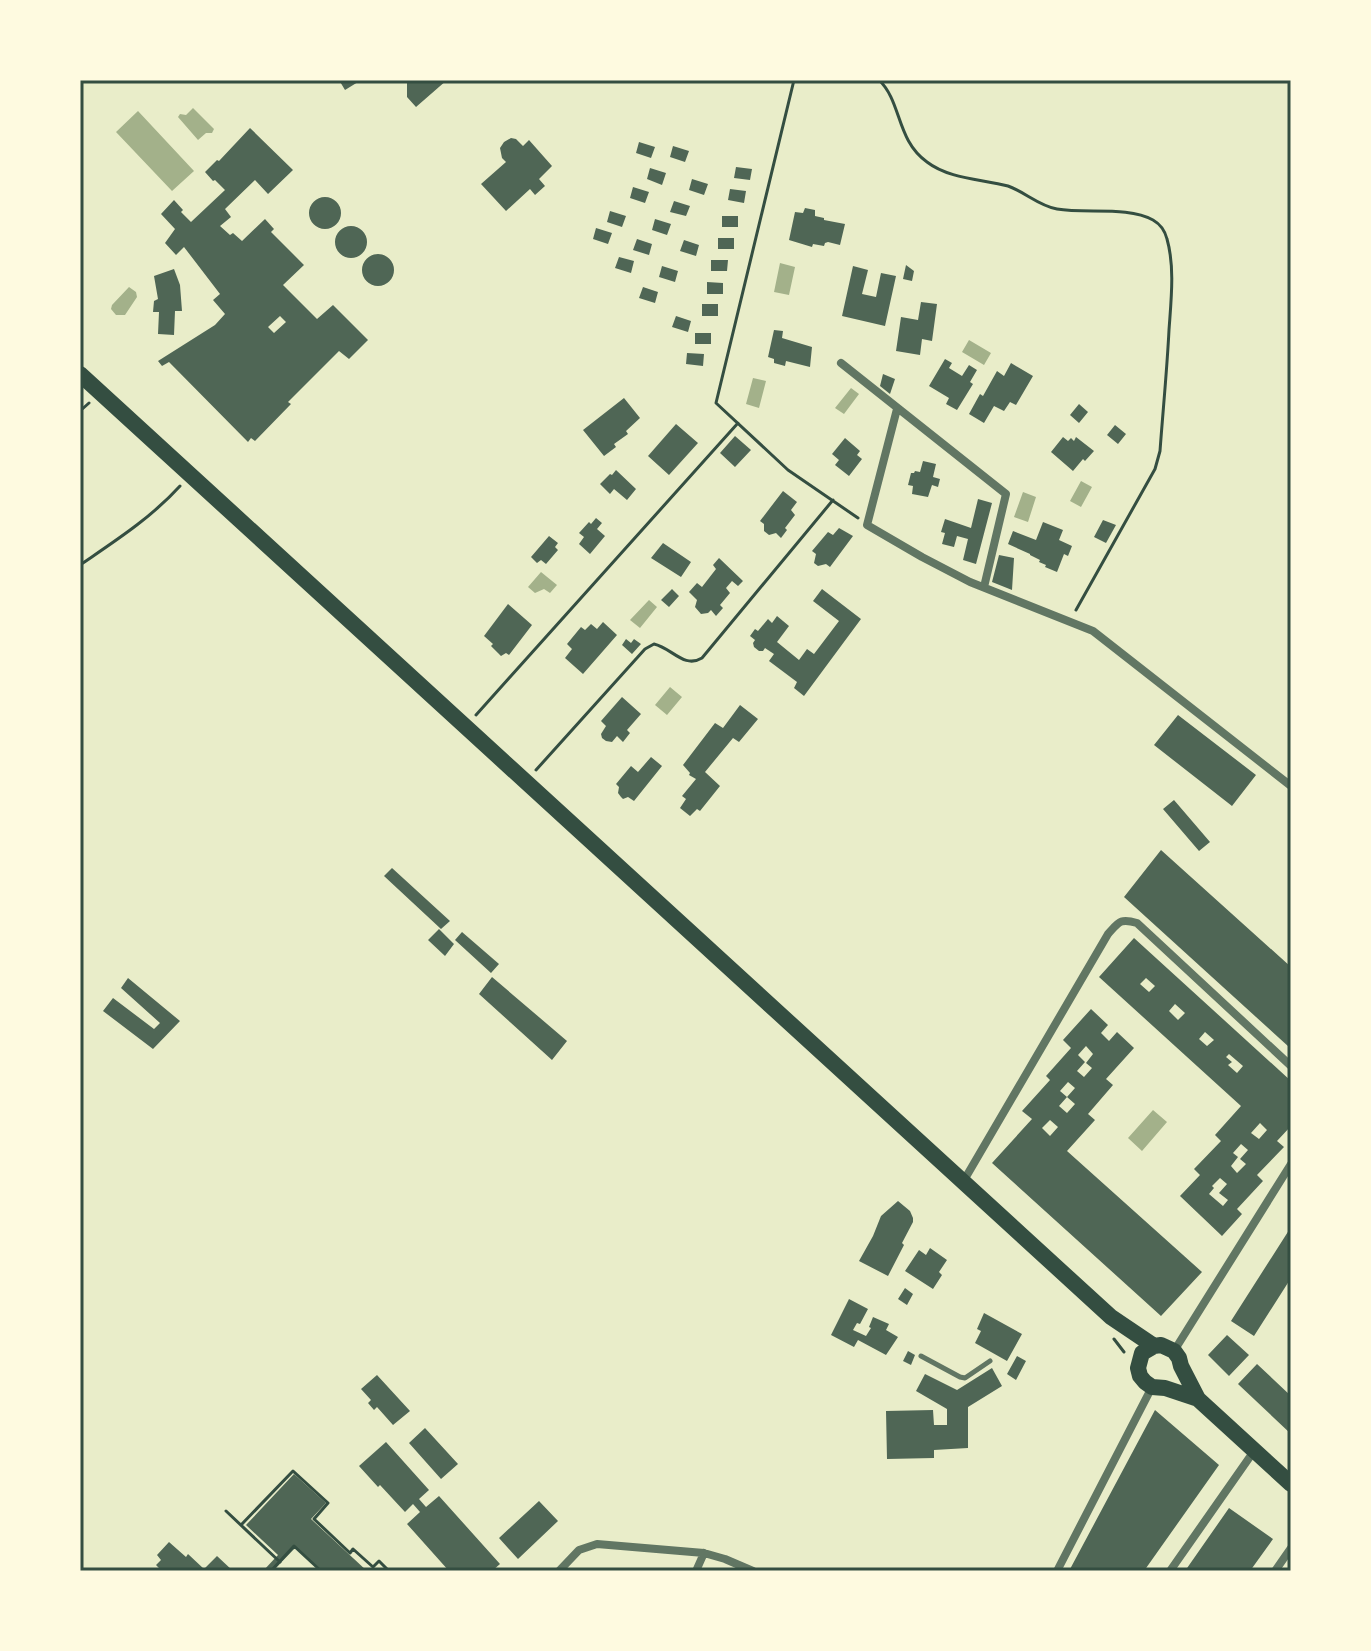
<svg xmlns="http://www.w3.org/2000/svg" width="1371" height="1651" viewBox="0 0 1371 1651" font-family="'Crimson Pro',serif">
	<style>
		.water { fill: #a3b18a }
		.building { fill: #4f6655; fill-rule: evenodd }
		.lines { fill: none; stroke-linecap: round; stroke-linejoin: round }
		.path { stroke: #344e41; stroke-width: 3 }
		.service { stroke: #617663; stroke-width: 5 }
		.minor { stroke: #617663; stroke-width: 8 }
		.trunk { stroke: #344e41; stroke-width: 16 }
		.neatline { fill: none; stroke: #344e41; stroke-width: 3 }
	</style>
	<rect width="100%" height="100%" fill="#e9edc9"/>
	<path class="water" d="M193,108l21,21 -2,4h-6l-8,7 -20,-23 2,-3 6,1z
		M138,111l56,60 -22,20 -56,-59z
		M780,263l15,4 -6,28 -15,-3z
		M129,287l7,5 1,5 -12,18h-9l-5,-6 1,-4z
		M969,340l22,13 -7,12 -22,-13z
		M753,378l13,3 -7,27 -13,-4z
		M851,388l8,6 -15,20 -9,-6z
		M1081,481l11,6 -11,20 -11,-6z
		M1023,492l13,5 -8,25 -14,-5z
		M541,572l16,13 -7,8 -6,-4 -9,4 -7,-6z
		M649,600l8,7 -17,21 -10,-8z
		M670,687l12,10 -15,18 -12,-10z
		M1153,1110l14,12 -25,29 -14,-13z"/>
	<path class="building" d="M339,80h17l2,2 -13,8z
		M407,80h40l-31,27 -9,-10z
		M250,128l43,42 -25,24 -13,-14 -30,29 6,8 -11,9 10,9 3,-2 9,8 23,-22 9,10 -3,3 33,33 -21,20 34,34 16,-14 35,35 -19,19 -10,-8 -51,51 3,2 -36,37 -4,-3 -3,4 -79,-80 -7,4 -4,-5 57,-36 10,-11 -12,-14 7,-6 -36,-47 -8,8 -11,-12 10,-14 -14,-15 13,-14 9,10 -2,2 10,10 34,-32 -10,-10 -2,1 -8,-9 12,-12 2,1zM280,316l6,6 -12,11 -6,-6z
		M511,138l5,1 7,7 6,-6 23,26 -13,13 6,7 -10,9 -5,-6 -24,22 -25,-27 25,-22 -4,-4 -2,-10 4,-6z
		M639,142l16,5 -4,11 -15,-5z
		M673,146l16,5 -4,11 -15,-5z
		M736,167l16,2 -2,11 -16,-2z
		M650,168l16,5 -4,12 -15,-6z
		M692,179l16,5 -4,11 -15,-5z
		M633,187l16,5 -4,11 -15,-5z
		M730,189l16,2 -2,12 -16,-3z
		M309 213a16 16 0 1 1 32 0a16 16 0 1 1-32 0Z
		M674,201l16,5 -4,10 -16,-4z
		M805,208l10,2v6l9,2v2l21,4 -5,21 -12,-3 -3,1 -1,3 -11,-2 -1,3 -23,-7 6,-28 8,1z
		M610,211l16,5 -4,11 -15,-5z
		M722,216h16v11h-16z
		M655,219l16,5 -4,11 -15,-5z
		M335 242a16 16 0 1 1 32 0a16 16 0 1 1-32 0Z
		M596,228l16,5 -4,11 -15,-5z
		M718,238h16v11h-16z
		M637,239l15,5 -3,11 -16,-5z
		M684,240l15,5 -3,11 -16,-5z
		M362 270a16 16 0 1 1 32 0a16 16 0 1 1-32 0Z
		M619,257l15,4 -3,12 -16,-5z
		M711,260h17l-1,11h-16z
		M906,265l8,6 -2,10 -9,-2z
		M662,266l16,5 -3,11 -16,-5z
		M853,266l15,4 -6,24 14,3 5,-24 15,3 -11,50 -43,-10z
		M174,269l6,16 2,26h-7l-1,24 -16,-1 1,-22h-6l1,-11 4,-2 -4,-23z
		M707,282l16,1v11h-16z
		M643,287l15,5 -3,11 -16,-5z
		M921,302l16,2 -5,37 -10,-2 -2,16 -24,-4 5,-34 17,3z
		M702,304h16v12h-16z
		M676,316l15,5 -3,11 -16,-5z
		M774,330l9,1 -1,7 30,9 -2,20 -24,-6 -1,5 -11,-3v-4l-6,-2z
		M695,333h16v11h-16z
		M687,353l17,1 -1,12 -17,-2z
		M945,359l7,4 -3,5 13,8 7,-11 8,5 -7,12 3,2 -16,26 -11,-6 3,-6 -20,-12z
		M1011,363l22,13 -17,29 -6,-3 -6,9 -10,-5 -10,17 -15,-9 11,-20 3,2 14,-25 7,5z
		M883,374l12,5 -5,15 -10,-8z
		M624,398l16,20 -14,13 2,3 -14,10 2,3 -12,9 -21,-26z
		M1079,404l9,8 -9,11 -9,-8z
		M676,424l22,19 -29,32 -21,-19z
		M1115,425l11,9 -8,10 -11,-9z
		M735,436l16,14 -16,17 -15,-14z
		M1063,437l5,4 3,-3 3,3 2,-4 18,14 -9,10 -2,-2 -10,12 -22,-19z
		M845,438l15,13 -3,4 5,4 -13,17 -14,-11 4,-5 -7,-6z
		M923,461l13,3 -3,13 7,2 -2,8 -6,-2 -4,12 -16,-3 1,-8 -5,-1 3,-12h3l1,-2 5,1z
		M616,470l20,19 -9,11 -13,-11 -4,5 -10,-10 10,-10 2,1z
		M783,491l14,11 -6,8 4,5 -10,13 2,2 -6,8 -5,-5 -7,2 -5,-4v-7l-4,-3z
		M978,499l14,4 -16,61 -13,-4 5,-21 -11,-3 -3,11 -12,-3 3,-11 -4,-1 4,-13 26,9z
		M596,518l6,5 -5,6 8,7 -15,18 -11,-10 5,-7 -5,-4 10,-11 2,2z
		M1103,520l13,5 -10,18 -12,-6z
		M1043,522l20,8 -4,10 13,6 -4,10 -4,-2 -7,18 -12,-5 1,-2 -7,-3 1,-2 -10,-5v-1l-22,-10 5,-13 23,9z
		M839,528l14,8 -23,31 -4,-3 -8,2 -4,-3 2,-9 -4,-3 16,-19 5,3z
		M549,536l9,7 -3,4 3,3 -12,14 -5,-4 -4,3 -6,-6z
		M663,543l28,19 -10,15 -30,-19z
		M999,555l15,3 -2,32 -20,-8z
		M719,558l24,23 -5,5 -6,-5 -6,7 4,5 -10,12 3,3 -7,8 -5,-6 -3,3 -7,1 -6,-7 2,-7 -8,-8 8,-9 5,4 14,-18 -3,-4z
		M672,589l7,7 -10,11 -8,-7z
		M822,589l39,30 -57,77 -10,-8 3,-6 -28,-21 5,-7 -9,-6 -2,3h-4l-5,-4 -1,-4 2,-3 -5,-4 5,-7 3,2 10,-12 4,4 5,-7 12,10 -12,16 22,18 8,-11 7,5 25,-33 -26,-20z
		M508,604l24,21 -23,30 -3,-2 -5,3 -10,-10 2,-2 -9,-8z
		M603,622l14,13 -34,39 -18,-16 7,-9 -5,-5 14,-17 4,3 6,-6 6,5z
		M626,639l5,4 3,-4 7,5 -9,10 -10,-9z
		M622,697l19,17 -14,16 3,3 -7,9 -6,-6 -5,6 -6,-1 -4,-3 -1,-4 5,-8 -5,-5z
		M740,705l18,14 -19,23 -6,-4 -28,34 15,14 -20,25 -3,-2 -7,7 -10,-8 6,-9 -4,-3 14,-17 -7,-4 1,-2 -7,-8 32,-42 8,5z
		M1178,715l78,60 -24,31 -78,-61z
		M651,757l11,9 -28,35 -6,-4 -5,2 -2,-2 -3,-4 1,-6 -3,-3 15,-18 7,6z
		M1174,800l36,42 -11,9 -36,-42z
		M1161,850l130,117v77l-2,3 -165,-150z
		M392,868l58,53 -9,8 -57,-53z
		M439,929l15,15 -9,12 -17,-16z
		M462,932l37,32 -8,9 -36,-33z
		M1134,938l157,143v45l-14,15 7,6 -27,28 6,6 -26,28 5,5 -20,22 -42,-40 20,-21 -6,-6 27,-28 -6,-6 26,-29 -142,-129zM1146,978l9,8 -6,6 -9,-8zM1175,1004l10,9 -7,7 -9,-9zM1205,1032l9,8 -7,6 -8,-7zM1229,1054l14,12 -6,7 -9,-8 4,-3 -6,-5zM1260,1123l7,7 -8,9 -8,-6zM1241,1144l7,6 -8,9 6,5 -9,9 -6,-7 7,-9 -5,-4zM1220,1178l7,6 -8,9 9,7 -5,6 -14,-12 5,-6 -2,-2z
		M492,977l75,64 -15,19 -73,-66z
		M128,978l52,43 -27,28 -50,-38 10,-13 41,31 6,-6 -39,-35z
		M1091,1009l17,16 -7,8 8,8 8,-9 17,16 -28,31 7,6 -25,29 7,6 -28,31 135,121 -41,44 -169,-153 40,-44 -10,-8 28,-31 -4,-4 25,-28 -8,-8zM1086,1046l7,8 -7,9 6,5 -8,9 -7,-6 8,-9 -7,-7zM1068,1082l7,6 -8,9 8,7 -8,9 -8,-7 8,-9 -7,-6zM1050,1120l8,7 -8,9 -8,-8z
		M898,1201l12,10 3,7v4l-11,21 2,2 -16,31 -29,-15 14,-25 8,-20z
		M1291,1227v51l-37,58 -23,-15z
		M930,1248l17,12 -8,12 3,3 -9,14 -28,-18 14,-21 7,5z
		M905,1288l8,6 -6,11 -9,-6z
		M849,1299l19,10 -8,15 -3,-1 -4,7 13,6 5,-8 -2,-1 4,-10 16,7 -3,6 12,7 -12,18 -28,-15 -4,7 -23,-12z
		M984,1313l38,21 -15,27 -32,-18 6,-12 -4,-2z
		M1227,1335l22,20 -20,21 -21,-21z
		M908,1351l7,4 -4,10 -8,-4z
		M1017,1356l9,5 -10,19 -9,-6z
		M1257,1364l34,32v38l-53,-50z
		M992,1368l10,18 -34,21v41l-34,2v8l-47,1 -1,-48 47,-1 1,15h13v-16l-31,-18 9,-17 32,16z
		M377,1375l33,36 -17,14 -16,-18 -3,3 -6,-7 3,-3 -10,-11z
		M1155,1410l64,55 -75,106h-75z
		M425,1428l33,36 -17,15 -32,-36z
		M386,1442l43,48 -10,9 7,8 13,-11 61,68 -8,7h-43l-42,-47 13,-12 -7,-8 -8,8 -25,-27 -2,2 -19,-21z
		M294,1474l32,29 -15,16 56,52h-45l-26,-24 -23,24h-10l15,-16 -32,-30z
		M539,1501l19,20 -40,38 -19,-21z
		M1229,1508l44,31 -23,32h-65z
		M169,1542l17,15 2,-3 16,15 13,-13 16,15h-71l-6,-6 5,-5 -4,-5z"/>
	<g class="lines">
		<path class="path" d="M794,80l-78,323 72,67 70,48
			M879,80c23,22 17,60 48,82 22,17 55,17 81,24 17,6 31,20 49,23 29,5 71,-3 96,11 7,4 12,11 14,19 8,28 4,62 2,91 -2,40 -6,80 -9,121l-5,18 -79,141
			M80,411l9,-8
			M80,565c35,-24 71,-47 100,-79
			M476,715l262,-292
			M536,770l109,-121 9,-5c18,4 30,25 48,14l131,-158
			M1114,1339l10,13
			M226,1511l54,51
			M241,1525l52,-54 35,32 -14,16 36,34 3,-4 20,18 6,-6 10,10
			M271,1571l23,-25 27,25"/>
		<path class="service" d="M921,1356l39,21 5,1 25,-17"/>
		<path class="minor" d="M841,363l165,131 -22,93
			M897,409l-30,116 55,32 48,25 123,49 198,155
			M963,1182l145,-248c11,-12 12,-16 29,-11l154,143
			M1174,1351l117,-187
			M559,1571l20,-21 18,-6 107,9 21,6 28,12
			M696,1571l8,-18
			M1057,1571l95,-184
			M1170,1571l84,-120
			M1275,1571l16,-23"/>
		<path class="trunk" d="M80,374l1031,943 43,29
			M1198,1399l-33,-11 -13,-1 -7,-5 -5,-6 -2,-8 4,-15 12,-7 7,-1 13,6 5,7 2,8 17,33 93,85"/>
	</g>
	<rect width="1371" height="1651" fill="none" stroke="#fefae0" stroke-width="164"/>
	<rect x="82" y="82" width="1207" height="1487" class="neatline"/>
</svg>
